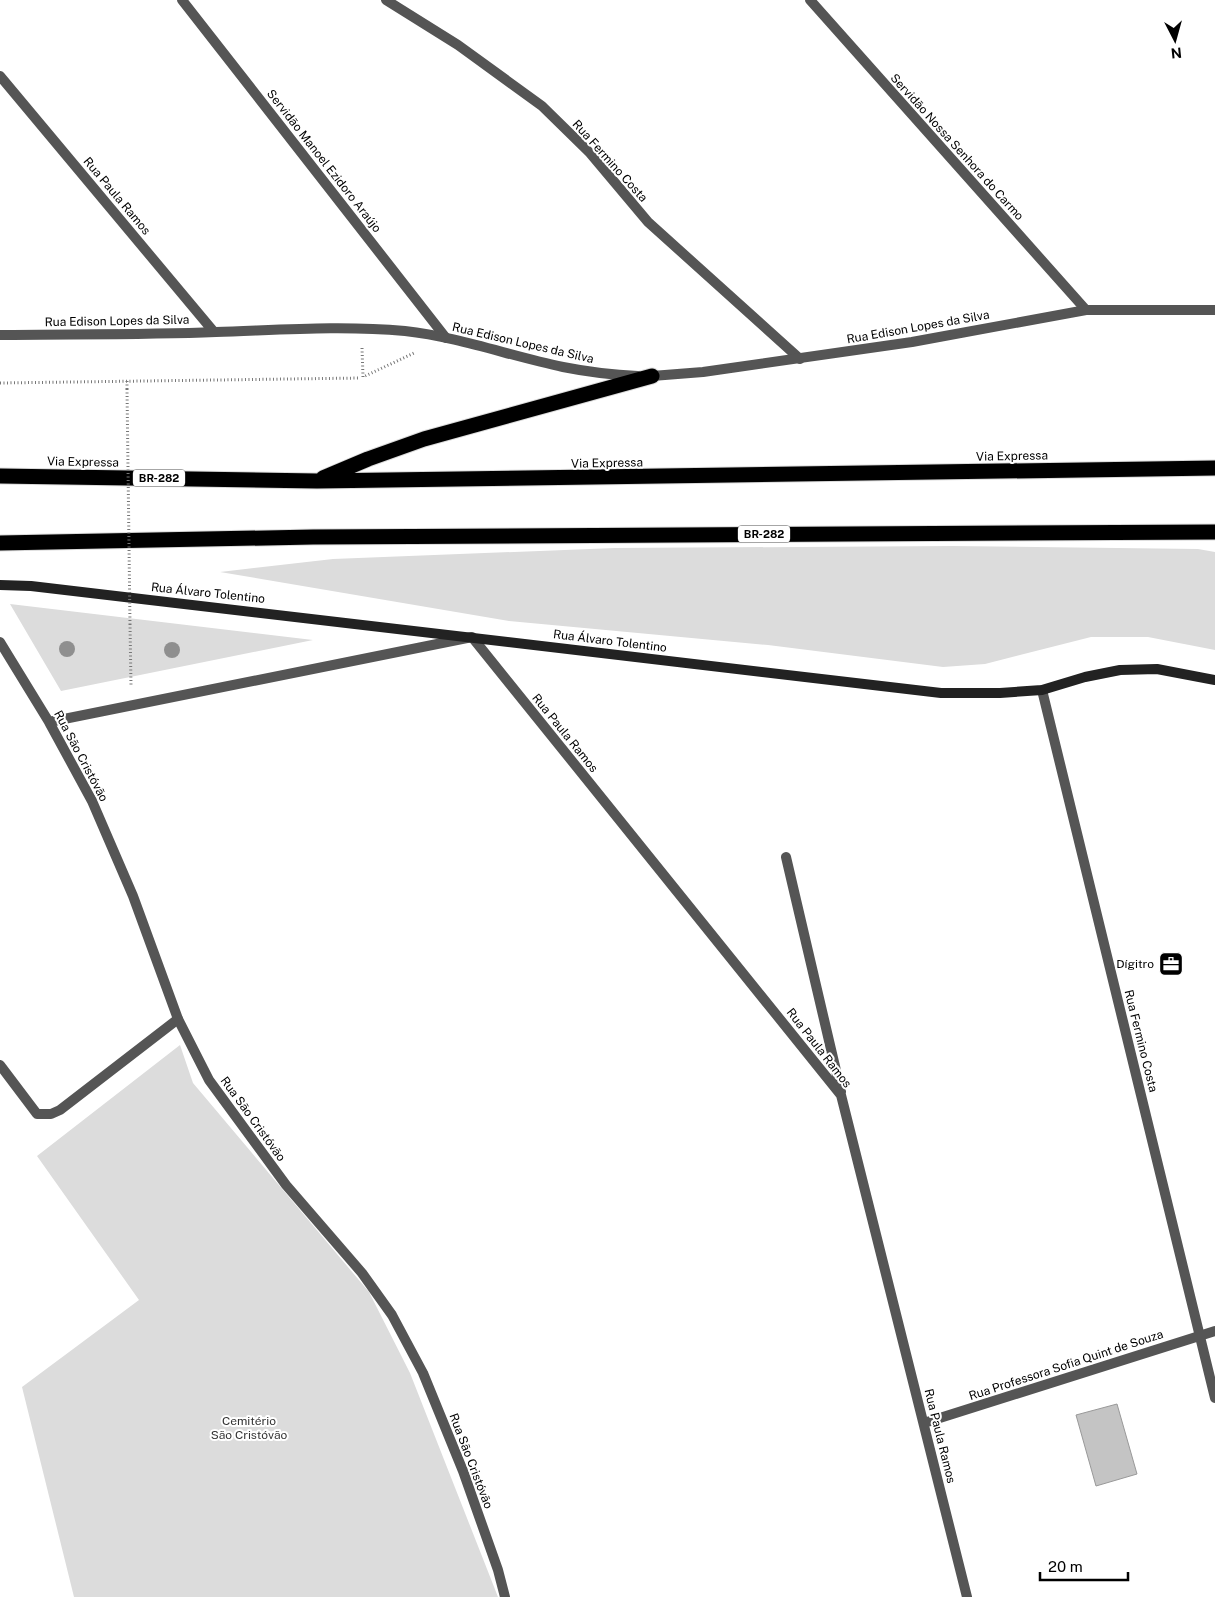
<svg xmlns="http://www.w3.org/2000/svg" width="1215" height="1597" viewBox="0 0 1215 1597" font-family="'Public Sans',sans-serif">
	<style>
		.green { fill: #dcdcdc }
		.building { fill: #c4c4c4; stroke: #999 }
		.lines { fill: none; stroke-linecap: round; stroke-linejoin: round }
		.motorway-casing { stroke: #dbdbdb; stroke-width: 17 }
		.path { stroke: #777; stroke-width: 3; stroke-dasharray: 1 2.5; stroke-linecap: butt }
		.service { stroke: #555; stroke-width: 10 }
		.minor { stroke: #555; stroke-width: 10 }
		.tertiary { stroke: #555; stroke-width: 10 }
		.secondary { stroke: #222; stroke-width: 10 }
		.motorway { stroke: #000; stroke-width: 15 }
		.path-bridge { stroke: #777; stroke-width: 3; stroke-dasharray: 1 2.5; stroke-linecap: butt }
		.tree { fill: #8f8f8f }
		.labels { text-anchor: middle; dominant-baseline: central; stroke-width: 4; stroke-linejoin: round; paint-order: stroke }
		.shield { fill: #fff; stroke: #4c4c4c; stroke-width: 1 }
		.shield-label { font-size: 11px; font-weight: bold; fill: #000 }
		.street-label { font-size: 12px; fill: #000; stroke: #fff }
		.poi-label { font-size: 12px; fill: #000; stroke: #fff; text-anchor: end }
		.park-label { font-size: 12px; fill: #333; stroke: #fff }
	</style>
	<rect width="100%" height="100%" fill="#fff"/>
	<path class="green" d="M952,546l246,3 17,3v98l-67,-13h-57l-106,27 -42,3 -175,-22 -259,-24 -289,-49 113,-13 282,-11z
		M10,604l303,36 -252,51z
		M180,1045l13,38 176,209 41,81 88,224h-424l-52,-210 117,-87 -102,-144z"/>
	<path class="building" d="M1117,1404l20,70 -41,12 -20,-71z"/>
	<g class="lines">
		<defs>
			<path id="motorway" d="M0,476l317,5 898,-13
				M323,478l45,-19 56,-20 228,-63
				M0,543l313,-6 902,-5"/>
		</defs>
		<use href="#motorway" class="motorway-casing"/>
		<path class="path" d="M362,348l1,29 51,-24
			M127,381v8
			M0,383l360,-5
			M130,624l1,62"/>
		<path class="service" d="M182,0l264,338
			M386,0l72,45 84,61 48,47 58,69 152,137
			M0,1065l37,49h14l9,-4 118,-91"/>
		<path class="minor" d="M810,0l276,310
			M0,76l214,256
			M0,335c72,-1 144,0 216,-3 63,-2 125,-7 189,-1 54,6 105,25 158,36 25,5 50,8 75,9
			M0,642l49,80 43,79 41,95 45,123 31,61 77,105 76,88 30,42 31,58 40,98 35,99 7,27
			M1042,690l173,708
			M49,722l423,-85 369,458 126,502
			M786,857l55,235
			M924,1423l291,-92"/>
		<path class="tertiary" d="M652,376l51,-4 209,-30 174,-32h129"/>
		<path class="secondary" d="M0,585l31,1 910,107h59l42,-3 43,-13 35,-7 37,-1 58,11"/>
		<use href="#motorway" class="motorway"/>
		<path class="path-bridge" d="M127,389l3,235"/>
	</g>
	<g class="tree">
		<circle cx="67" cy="649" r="8"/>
		<circle cx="172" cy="650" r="8"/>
	</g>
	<defs>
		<symbol id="office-square" viewBox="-11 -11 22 22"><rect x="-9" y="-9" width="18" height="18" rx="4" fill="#000" stroke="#fff"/><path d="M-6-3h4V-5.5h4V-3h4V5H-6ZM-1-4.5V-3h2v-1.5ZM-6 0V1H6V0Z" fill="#fff"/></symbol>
	</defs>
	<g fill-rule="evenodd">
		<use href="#office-square" x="1157" y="950" width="28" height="28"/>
	</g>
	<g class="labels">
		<g class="shield">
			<rect x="133" y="469.5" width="52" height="17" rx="4"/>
			<rect x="738" y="525.5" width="52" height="17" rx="4"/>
		</g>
		<g class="shield-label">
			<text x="159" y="478">BR-282</text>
			<text x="764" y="534">BR-282</text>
		</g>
		<g class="street-label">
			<text transform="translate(957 147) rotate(48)">Servidão Nossa Senhora do Carmo</text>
			<text transform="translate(324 161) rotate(52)">Servidão Manoel Ezidoro Araújo</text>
			<text transform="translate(610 161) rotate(48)">Rua Fermino Costa</text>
			<text transform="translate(117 196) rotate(50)">Rua Paula Ramos</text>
			<text transform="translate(117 321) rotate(-1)">Rua Edison Lopes da Silva</text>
			<text transform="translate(918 327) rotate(-10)">Rua Edison Lopes da Silva</text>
			<text transform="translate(523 343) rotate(13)">Rua Edison Lopes da Silva</text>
			<text transform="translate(1012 456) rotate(-1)">Via Expressa</text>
			<text transform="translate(83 462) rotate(1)">Via Expressa</text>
			<text transform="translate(607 463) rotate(-1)">Via Expressa</text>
			<text transform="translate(208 593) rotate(6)">Rua Álvaro Tolentino</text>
			<text transform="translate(610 641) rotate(7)">Rua Álvaro Tolentino</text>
			<text transform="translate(565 733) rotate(51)">Rua Paula Ramos</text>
			<text transform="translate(81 756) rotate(62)">Rua São Cristóvão</text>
			<text transform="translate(1141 1041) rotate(76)">Rua Fermino Costa</text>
			<text transform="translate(819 1048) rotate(52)">Rua Paula Ramos</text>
			<text transform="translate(253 1119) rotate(54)">Rua São Cristóvão</text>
			<text transform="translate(1066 1365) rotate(-18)">Rua Professora Sofia Quint de Souza</text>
			<text transform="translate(940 1436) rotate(76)">Rua Paula Ramos</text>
			<text transform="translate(471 1461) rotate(69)">Rua São Cristóvão</text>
		</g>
		<g class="poi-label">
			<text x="1154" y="964">Dígitro</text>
		</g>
		<g class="park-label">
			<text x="249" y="1421">Cemitério<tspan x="249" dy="14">São Cristóvão</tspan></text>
		</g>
	</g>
	<g transform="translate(1175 40) rotate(174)" stroke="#ffffff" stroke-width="4" paint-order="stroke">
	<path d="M0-4L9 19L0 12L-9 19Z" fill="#000000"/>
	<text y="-8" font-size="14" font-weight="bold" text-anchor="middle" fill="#000000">N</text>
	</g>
	<path d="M1040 1572v8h88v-8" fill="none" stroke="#000000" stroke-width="2.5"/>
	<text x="1048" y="1572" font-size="15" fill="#000000" stroke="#ffffff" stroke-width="4" paint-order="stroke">20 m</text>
</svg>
